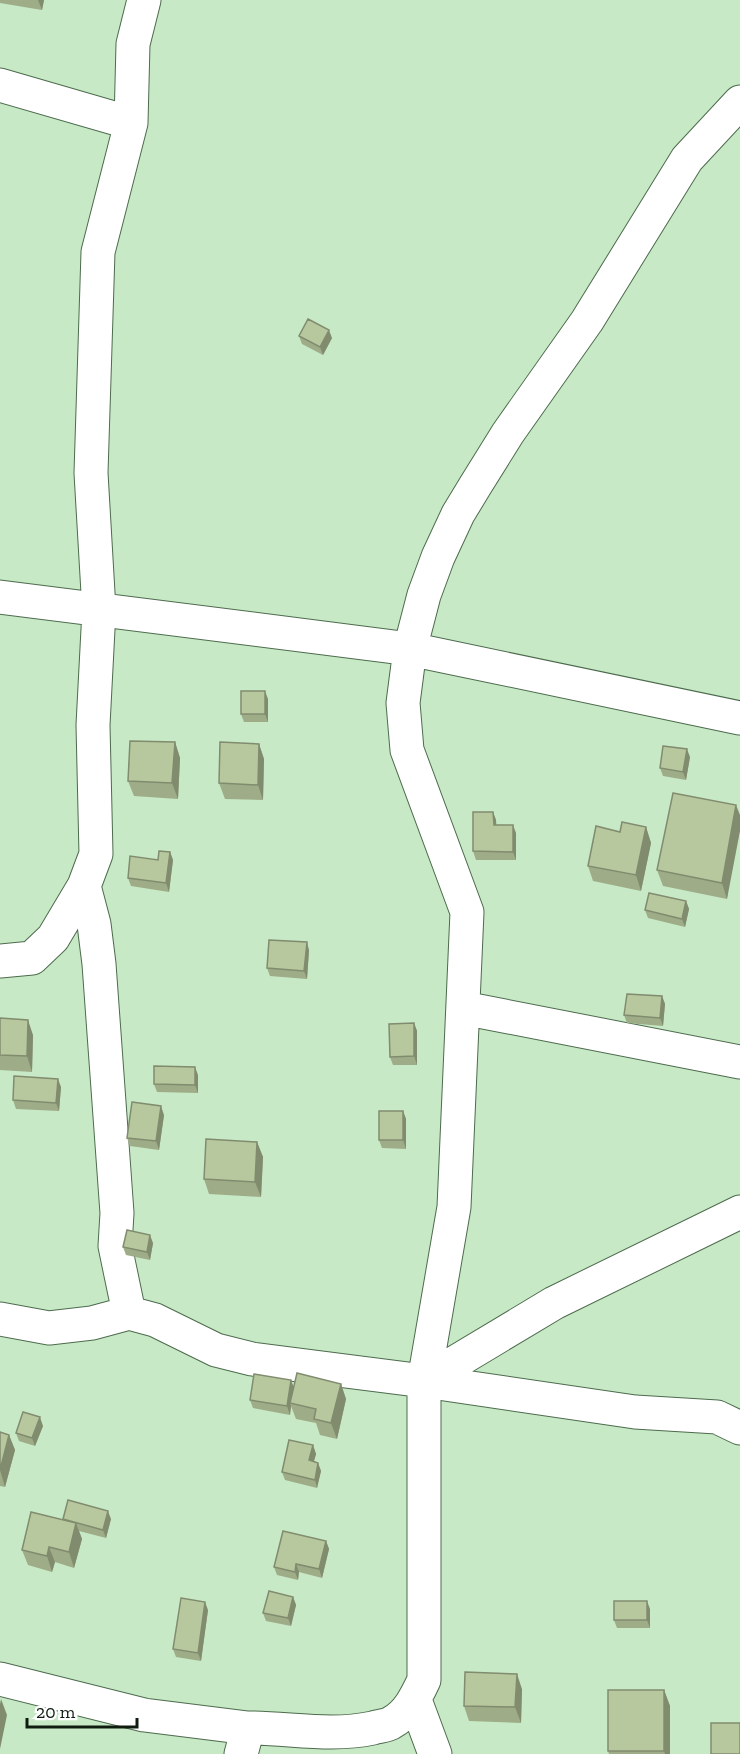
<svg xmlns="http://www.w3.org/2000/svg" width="740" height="1754" viewBox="0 0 740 1754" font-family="'Zilla Slab',serif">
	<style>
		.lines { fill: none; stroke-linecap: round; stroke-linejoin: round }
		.minor-casing { stroke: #4d6b4d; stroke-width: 35 }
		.minor { stroke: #fff; stroke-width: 33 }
		.wall { fill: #9eac88 }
		.shaded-wall { fill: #818c6f }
		.building { fill: #b8c89e; stroke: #818c6f; stroke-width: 1.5 }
	</style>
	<rect width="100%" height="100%" fill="#c7e9c6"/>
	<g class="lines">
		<defs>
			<path id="minor" d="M0,85l131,38
				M0,597l410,52 330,69
				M84,886l10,38 5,40 18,249 -2,33 14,67
				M0,961l32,-3 21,-20 31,-52 12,-32 -3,-129 6,-115 -8,-137 7,-221 33,-129 2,-79 11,-44
				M463,1008l277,54
				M0,1319l49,9 43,-5 37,-10 26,7 61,30 36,9 172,22 211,31 82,5 23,11
				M424,1381l130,-78 186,-91
				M0,1679l144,36 104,13
				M415,1700l20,54
				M241,1754l7,-26c42,0 83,9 125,0 5,-2 13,-2 18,-5 17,-9 25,-26 33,-43v-299l30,-174 13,-295 -60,-162 -4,-47 7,-54 14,-54 14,-38 20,-43 17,-28 33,-53 79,-112 100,-162 53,-57"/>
		</defs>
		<use href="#minor" class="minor-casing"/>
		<use href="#minor" class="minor"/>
	</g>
	<path class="wall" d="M0,0h44l-2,10 -42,-7z
		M299,336l33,2 -9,17 -21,-11z
		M268,699v23h-24l-3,-8z
		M175,742l5,16 -2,41 -44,-3 -6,-15z
		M259,744l5,15 -1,41 -38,-1 -6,-16z
		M690,757l-4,23 -23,-4 -3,-8z
		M736,805l-9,94 -64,-13 -6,-16z
		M493,812l3,8v5l20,8v27h-40l-3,-9z
		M646,827l5,16 -10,48 -48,-10 -5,-15 32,-34z
		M170,852l3,8 -4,32 -38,-6 -3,-8z
		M686,901l3,8 -4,18 -37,-9 -3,-8z
		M309,950l-2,29 -37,-3 -3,-8z
		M662,996l3,8 -2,22 -36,-3 -3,-8z
		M0,1018l33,17 -1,37 -32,-2z
		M414,1023l3,8v34h-24l-3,-8z
		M198,1075v18l-41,-1 -3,-8z
		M61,1087l-2,24 -43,-2 -3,-9z
		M403,1111l3,8v30l-24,-1 -3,-8z
		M164,1115l-5,35 -29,-4 -3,-8z
		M257,1142l6,15 -2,40 -52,-3 -5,-15z
		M153,1243l-3,17 -24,-5 -3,-8z
		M341,1384l5,15 -9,40 -17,-4 -4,-12 -20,-4 -5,-13 -1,9 -37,-7 -3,-8 44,-13z
		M43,1426l-8,20 -16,-5 -3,-8z
		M0,1432l9,3 6,15 -10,37 -5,-1z
		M313,1445l3,9 -2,7 4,2 3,8 -4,17 -32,-8 -3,-8z
		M63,1519h48l-5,19 -27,-7 3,8 -8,29 -19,-6 -3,10 -24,-7 -6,-15 42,-30z
		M326,1541l3,8 -7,29 -23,-6 -1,8 -21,-5 -3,-8z
		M293,1597l3,8 -5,21 -25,-5 -3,-8z
		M650,1609v19h-33l-3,-8z
		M208,1610l-7,51 -25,-4 -3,-8z
		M522,1689l-1,34 -52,-2 -5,-15z
		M664,1690l6,16v48h-61l-1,-3z"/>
	<path class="shaded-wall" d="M38,0h6l-2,10z
		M329,330l3,8 -9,17 -3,-8z
		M265,691l3,8v23l-3,-8z
		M175,742l5,16 -2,41 -6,-16z
		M259,744l5,15 -1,41 -5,-15z
		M687,749l3,8 -4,23 -3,-8z
		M736,805l4,10v16l-13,68 -5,-16z
		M493,812l3,8 1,13 -3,-8z
		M513,825l3,8v27l-3,-8z
		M646,827l5,16 -10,48 -5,-16z
		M170,852l3,8 -4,32 -3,-9z
		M686,901l3,8 -4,18 -3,-8z
		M307,942l2,8 -2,29 -3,-8z
		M662,996l3,8 -2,22 -3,-8z
		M28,1020l5,15 -1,37 -5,-16z
		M414,1023l3,8v34l-3,-9z
		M195,1067l3,8v18l-3,-8z
		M58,1079l3,8 -2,24 -3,-8z
		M161,1106l3,9 -5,35 -3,-9z
		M403,1111l3,8v30l-3,-9z
		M257,1142l6,15 -2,40 -6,-15z
		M150,1235l3,8 -3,17 -3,-8z
		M291,1380l3,8 -4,15 1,3 -1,9 -3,-9z
		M341,1384l5,15 -9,40 -6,-16z
		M40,1417l3,9 -8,20 -3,-8z
		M9,1435l6,15 -10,37 -5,-17z
		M313,1445l3,9 -4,14 -3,-8z
		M318,1463l3,8 -4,17 -2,-8z
		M108,1511l3,8 -5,19 -3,-8z
		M76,1523l6,16 -8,29 -5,-16z
		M326,1541l3,8 -7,29 -3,-9z
		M49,1547l6,15 -3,10 -5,-16z
		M296,1564l3,8 -1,8 -3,-8z
		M293,1597l3,8 -5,21 -3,-8z
		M647,1601l3,8v19l-3,-8z
		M205,1602l3,8 -7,51 -3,-8z
		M517,1674l5,15 -1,34 -6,-16z
		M664,1690l6,16v48h-5l-1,-3z
		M1,1699l6,16 -7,34v-45z"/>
	<path class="building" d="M308,319l21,11 -9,17 -21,-11z
		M241,691h24v23h-24z
		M130,741l45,1 -3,41 -44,-2z
		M220,742l39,2 -1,41 -39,-2z
		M663,746l24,3 -4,23 -23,-4z
		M673,793l63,12 -14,78 -65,-13z
		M473,812h20l1,13h19v27l-40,-1z
		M622,822l24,5 -10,48 -48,-9 8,-40 24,6z
		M159,851l11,1 -4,31 -38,-5 2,-22 28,4z
		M649,893l37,8 -4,18 -37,-9z
		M269,940l38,2 -3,29 -37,-3z
		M627,994l35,2 -2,22 -36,-3z
		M0,1018l28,2 -1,36 -27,-1z
		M414,1023v33l-24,1 -1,-33z
		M154,1066l41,1v18l-41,-1z
		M14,1076l44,3 -2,24 -43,-3z
		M132,1102l29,4 -5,35 -29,-3z
		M379,1111h24v29h-24z
		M206,1139l51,3 -2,40 -51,-3z
		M127,1230l23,5 -3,17 -24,-5z
		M297,1373l44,11 -10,39 -17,-4 2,-10 -26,-6z
		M254,1374l37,6 -4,26 -37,-6z
		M23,1412l17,5 -8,21 -16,-5z
		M0,1432l9,3 -9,35z
		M289,1440l24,5 -4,15 9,3 -3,17 -33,-8z
		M68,1500l40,11 -5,19 -40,-11z
		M31,1512l45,11 -7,29 -20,-5 -2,9 -25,-6z
		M283,1531l43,10 -7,28 -23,-5 -1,8 -21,-5z
		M269,1591l24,6 -5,21 -25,-5z
		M181,1598l24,4 -7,51 -25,-4z
		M614,1601h33v19h-33z
		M465,1672l52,2 -2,33 -51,-1z
		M608,1690h56v61h-56z
		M711,1723h29v31h-29z"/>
	<path d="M27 1718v9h110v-9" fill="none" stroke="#101c10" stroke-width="3"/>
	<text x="36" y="1718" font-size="18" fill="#101c10" stroke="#ffffff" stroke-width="4.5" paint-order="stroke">20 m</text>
</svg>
